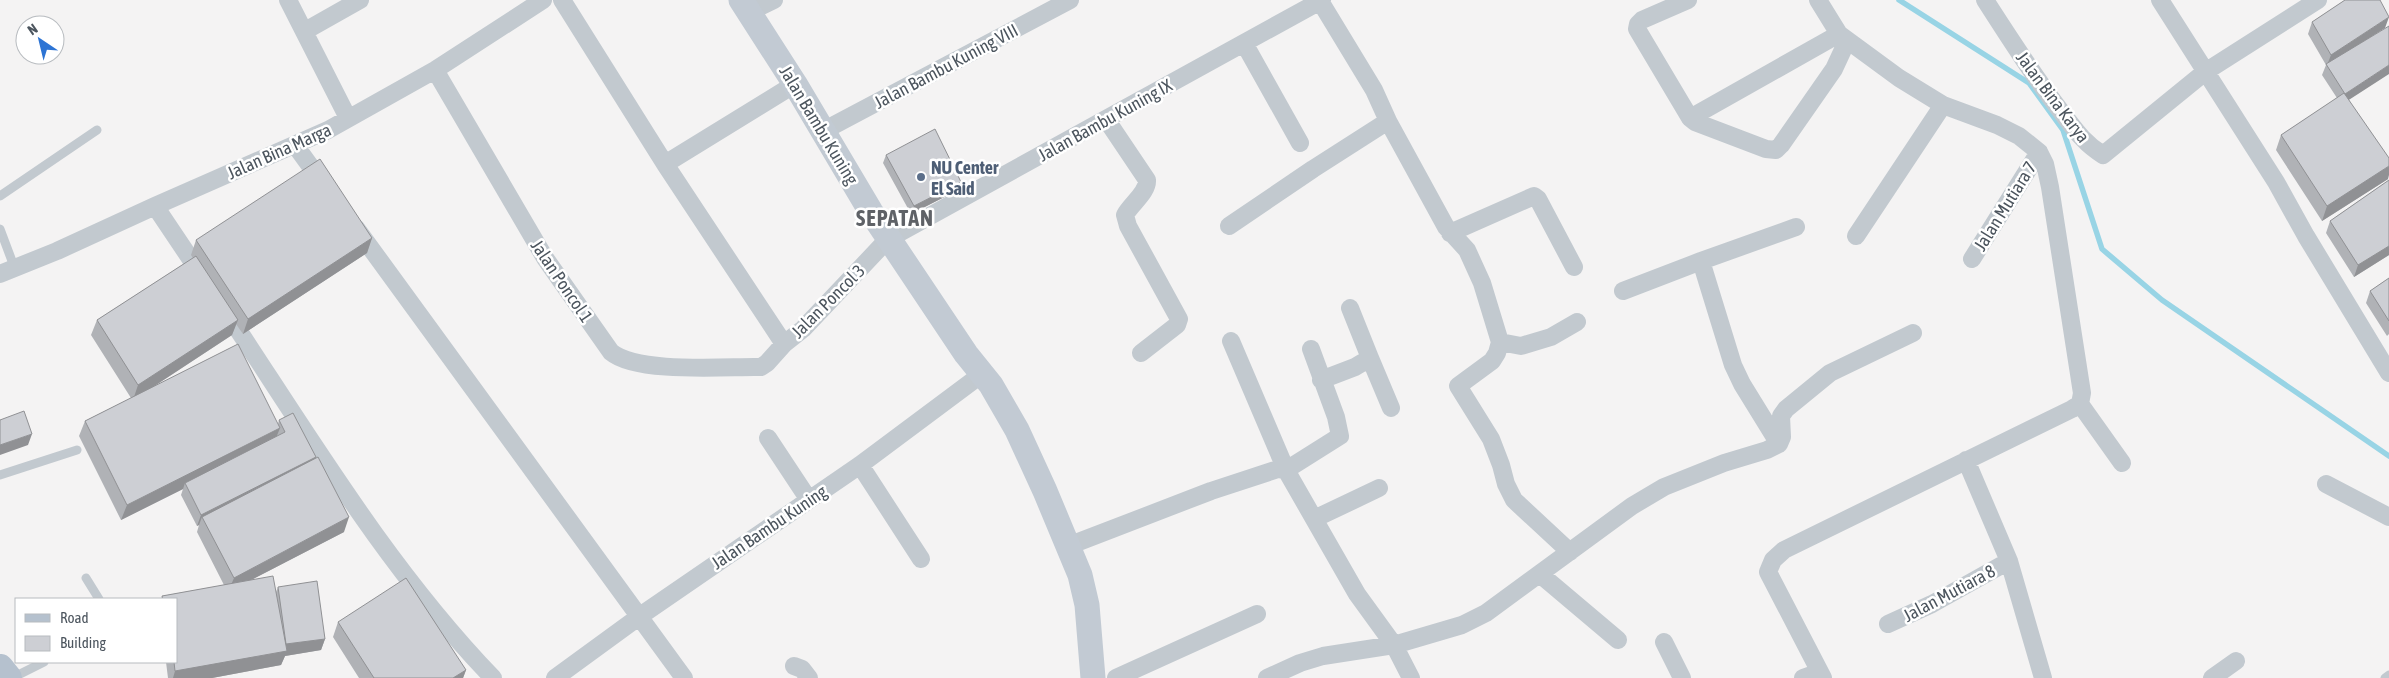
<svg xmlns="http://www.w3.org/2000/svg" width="2389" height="678" viewBox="0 0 2389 678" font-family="'Asap Condensed',sans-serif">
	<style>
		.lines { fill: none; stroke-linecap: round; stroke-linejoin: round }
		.stream { stroke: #98d4e5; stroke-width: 5.5 }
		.lane { stroke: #c2c9cf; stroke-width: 9 }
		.street { stroke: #c2c9cf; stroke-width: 18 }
		.secondary { stroke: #c2cad3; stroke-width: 25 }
		.primary { stroke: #b5c1ce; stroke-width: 28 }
		.wall { fill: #b0b2b6 }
		.shaded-wall { fill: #909194 }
		.building { fill: #cdcfd4; stroke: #909194 }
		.service-dot { fill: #5c6f8a; stroke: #fff; stroke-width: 2 }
		.labels { text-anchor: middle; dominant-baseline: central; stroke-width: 5; stroke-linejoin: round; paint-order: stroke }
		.street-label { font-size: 18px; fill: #4c555e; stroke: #fff }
		.service-label { font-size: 18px; font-weight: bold; fill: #4e5e75; stroke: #fff; text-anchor: start }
		.district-label { font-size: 22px; font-weight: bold; letter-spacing: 1px; fill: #5f6267; stroke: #fff }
	</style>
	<rect width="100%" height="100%" fill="#f4f3f3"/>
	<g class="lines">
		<path class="stream" d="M1899,0l130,83 34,47 39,119 60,51 227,156"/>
		<path class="lane" d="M0,196l97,-66
			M0,229l15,40
			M0,475l77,-25
			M86,578l13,21
			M12,678l32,-16
			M2385,678l4,-3"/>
		<path class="street" d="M288,0l60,118
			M562,0l103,164 119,180
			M1688,0l-46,20 -4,4 -1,5 53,89 5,4 71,27 10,1 5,-5 53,-76 13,-28
			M1818,0l21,34 60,44 44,27 54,20 22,11 20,16 6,12 5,23 32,206 -2,11 42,59
			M1985,0c25,39 50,78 78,114 13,17 22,30 40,41l102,-83 113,-72
			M2160,0l116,182 30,54 83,137
			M1320,1l54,89 14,31
			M749,12l25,-12
			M305,31l55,-31
			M1244,43l56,100
			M435,70l110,188 66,94c25,21 109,15 143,15h7l6,-4 17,-19 19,-15 85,-90 434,-239
			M1690,118l149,-84
			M1106,119l41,61c1,12 -16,24 -22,35l3,11 51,93 -2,6 -36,28
			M821,132l249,-132
			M295,145l29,40
			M665,164l130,-80
			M155,206l49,73
			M1229,226l84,-57 75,-48 58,106 21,23 15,33 18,59 -3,11 -5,8 -34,25 33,53 10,26 5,19 8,16 56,52
			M356,228l328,450
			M1450,233l84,-37 4,3 36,68
			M1856,236l87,-131
			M1972,259l67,-107
			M1701,261l95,-34
			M0,274l57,-23 98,-45 173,-76 107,-60 108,-70
			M1623,291l78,-30 32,104 9,19 37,60
			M223,307c84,126 164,261 270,371
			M1231,341l55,129 71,124 37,51 17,33
			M1500,342l21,4 30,-9 26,-15
			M1370,358l21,50
			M1321,380l34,-13 15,-9 -20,-50
			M768,438l41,62
			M1966,460l43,101 34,117
			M860,465l61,94
			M2326,484l63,33
			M1314,519l65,-31
			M1068,546l143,-55 67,-22 8,1 54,-34 -4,-19 -25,-68
			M1541,575l77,65
			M1888,624l44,-20 77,-43
			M1664,642l18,36
			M794,666l8,3 7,9
			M555,678l85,-62 220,-151 122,-91
			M1116,678l141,-64
			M1267,678l33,-15 23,-7 71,-11 68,-20 24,-12 146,-107 32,-19 60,-24 43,-13 12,-6 3,-7 -1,-21 5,-7 44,-36 83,-40
			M1803,678l17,-6
			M1823,678l-55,-106 5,-12 11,-10 288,-141 8,-5
			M2212,678l24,-17"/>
		<path class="secondary" d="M741,0l54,84 76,128 95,142 25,31 26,45 28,61 35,84 7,30 6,73"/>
		<path class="primary" d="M0,668l8,10"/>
	</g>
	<path class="wall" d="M2345,0l4,100 39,79 -66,42 -46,-71 5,-15 56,-37 -15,-23 4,-10 -18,-31 4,-12z
		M886,155l72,35 -47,24 -28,-51z
		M2389,180v75l-35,22 -28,-44 4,-12z
		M372,238l-5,15 -124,81 -7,-10 -4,11 -79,52 125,37 1,-4 37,37 -1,1 29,74 -91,47 23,13 2,-5 47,52 -4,11 -36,6 -4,9 -69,13h-44l-2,-16h10v-63h-15l1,-3 62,-11 -27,-53 2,-7 -2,1 -16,-31 2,-6 -62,31 -42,-84 6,-15 46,-23 -40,-63 6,-15 96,-62 -2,-3 5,-15z
		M2389,278v56l-2,2 -21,-33 4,-12z
		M338,622l128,48 -3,8h-104l-26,-41z"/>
	<path class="shaded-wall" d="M2389,17l-4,11 -58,37 4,-10z
		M2389,65v9l-48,31 4,-11z
		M2389,166v9l-1,4 -66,42 5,-15z
		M961,182l-3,8 -47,24 3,-8z
		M372,238l-5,15 -124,81 5,-15z
		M2389,246v9l-35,22 4,-12z
		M238,320l-6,15 -99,65 5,-15z
		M280,428l-6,15 -89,40 -2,6 -62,31 6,-15z
		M32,434l-4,11 -28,10v-10z
		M316,457l-5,11 -109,49 -3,8 -2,1 4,-11z
		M349,517l-5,15 -116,60 6,-14z
		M325,639l-4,11 -36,6 -4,9 -69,13h-39l2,-7 111,-27z
		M466,670l-3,8h-10z"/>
	<path class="building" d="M2345,0h35l9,17 -58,38 -19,-33z
		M2389,26v39l-44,29 -19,-30z
		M2344,93l45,65v8l-62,40 -46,-71z
		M935,129l26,53 -47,24 -28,-51z
		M320,159l52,79 -124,81 -52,-79z
		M2389,180v66l-31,19 -28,-44z
		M196,256l42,64 -100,65 -41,-65z
		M2389,278v43l-19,-30z
		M238,344l42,84 -153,77 -42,-84z
		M24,411l8,23 -32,11v-25z
		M293,413l23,44 -115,58 -16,-32 100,-51 -6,-12z
		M318,457l31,60 -115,61 -32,-61z
		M273,576l14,75 -112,20 -1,-9h2v-63h-13l-1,-3z
		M406,578l60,92 -13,8h-79l-36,-56z
		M317,581l8,58 -39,5 -8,-57z"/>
	<circle class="service-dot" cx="921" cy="177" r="5"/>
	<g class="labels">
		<g class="street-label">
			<text transform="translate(946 66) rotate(-28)">Jalan Bambu Kuning VIII</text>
			<text transform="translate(2053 97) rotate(53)">Jalan Bina Karya</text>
			<text transform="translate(1105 120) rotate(-29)">Jalan Bambu Kuning IX</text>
			<text transform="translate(819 125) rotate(59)">Jalan Bambu Kuning</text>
			<text transform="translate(279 151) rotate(-24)">Jalan Bina Marga</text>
			<text transform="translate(2005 206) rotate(-58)">Jalan Mutiara 7</text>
			<text transform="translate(562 281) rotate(56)">Jalan Poncol 1</text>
			<text transform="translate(828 301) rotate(-45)">Jalan Poncol 3</text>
			<text transform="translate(769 527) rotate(-34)">Jalan Bambu Kuning</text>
			<text transform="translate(1949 593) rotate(-28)">Jalan Mutiara 8</text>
		</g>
		<g class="service-label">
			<text x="931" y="167">NU Center<tspan x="931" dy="21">El Said</tspan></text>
		</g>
		<g class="district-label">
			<text x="895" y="218">SEPATAN</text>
		</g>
	</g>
	<rect x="15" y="598" width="162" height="65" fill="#ffffff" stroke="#b7bbbf"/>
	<rect x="25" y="614" width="25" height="8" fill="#b5c1ce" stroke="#b7bbbf"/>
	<text x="60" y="623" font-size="15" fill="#4c555e">Road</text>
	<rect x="25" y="636" width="25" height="15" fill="#cdcfd4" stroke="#b7bbbf"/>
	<text x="60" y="648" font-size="15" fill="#4c555e">Building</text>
	<g transform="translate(40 40) rotate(325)"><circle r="24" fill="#ffffff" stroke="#b7bbbf"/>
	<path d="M0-4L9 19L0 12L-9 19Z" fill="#2d74d4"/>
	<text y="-8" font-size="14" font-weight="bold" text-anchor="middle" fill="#4c555e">N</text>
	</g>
</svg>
